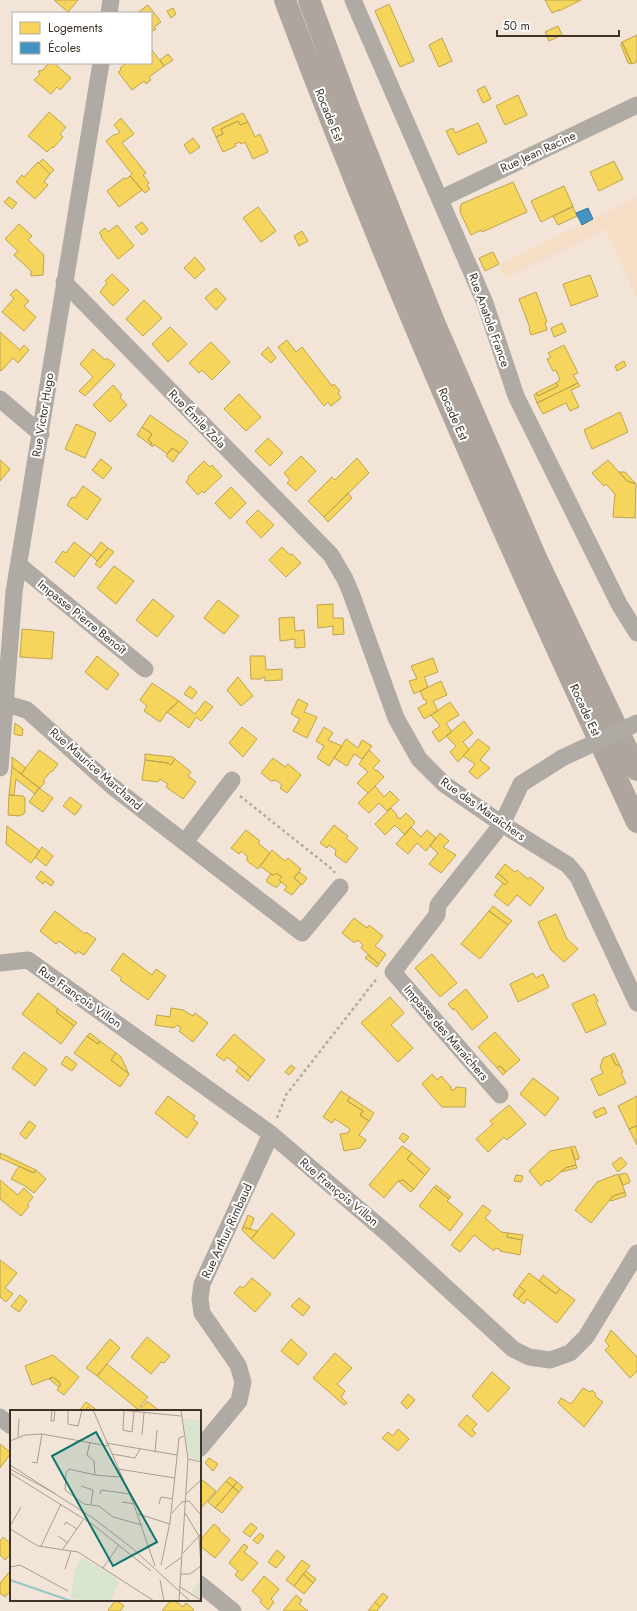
<svg xmlns="http://www.w3.org/2000/svg" width="637" height="1611" viewBox="0 0 637 1611" font-family="Jost,sans-serif">
	<style>
		.built { fill: #f5ddc6 }
		.homes { fill: #f6d55c; stroke: #bea44d }
		.schools { fill: #4393c3; stroke: #417695 }
		.lines { fill: none; stroke-linecap: round; stroke-linejoin: round }
		.path { stroke: #b2aba5; stroke-width: 2.5; stroke-dasharray: 3 3; stroke-linecap: butt }
		.minor { stroke: #b0aaa5; stroke-width: 17 }
		.highway { stroke: #aea69e; stroke-width: 22 }
		.minor-bridge { stroke: #b0aaa5; stroke-width: 17 }
		.labels { text-anchor: middle; dominant-baseline: central; stroke-width: 4; stroke-linejoin: round; paint-order: stroke }
		.street-label { font-size: 12px; fill: #3d3329; stroke: #fff }
		.inset-river { fill: none; stroke: #96c7ca; stroke-width: 2 }
		.inset-road { fill: none; stroke: #aa9d91; stroke-width: 1 }
		.view { fill: #0f766e; fill-opacity: 0.15; stroke: #0f766e; stroke-width: 2 }
		.inset-edge { fill: none; stroke: #3d3329; stroke-width: 2 }
	</style>
	<rect width="100%" height="100%" fill="#f2e4d7"/>
	<path class="built" d="M637,197v101l-32,-69 -99,49 -7,-13z"/>
	<path class="homes" d="M54,0h24l-10,12z
		M545,0h36l-22,11v-1l-7,3z
		M389,4l25,57 -14,6 -25,-56z
		M148,5l13,17 -7,5 2,2 -5,3v-19h-14z
		M173,8l3,6 -5,4 -4,-7z
		M558,26l4,9 -13,6 -4,-9z
		M637,35v27l-5,2 -10,-22z
		M442,38l10,23 -13,6 -10,-22z
		M622,42l10,22 -4,-1 -7,-18z
		M151,49l13,17 -15,11 2,3 -5,4 -2,-3 -12,9 -14,-18 3,-2 -1,-2 7,-5h24z
		M168,54l5,6 -9,6 -4,-6z
		M49,63h5l17,15 -11,12 -3,-3 -6,7 -17,-14 6,-6 -2,-2 2,-2 2,1z
		M485,86l6,13 -8,4 -6,-13z
		M518,95l9,20 -22,10 -9,-19z
		M49,112l17,15 -6,7 3,3 -10,11 -1,-1 -5,5 -19,-16z
		M243,113l5,9 -8,3 -2,-4 -17,8 2,5 -7,3 -4,-9z
		M121,118l13,16 -12,9 24,30 -3,2 6,8 -2,2 3,4 -5,4 -15,-17 2,-2 -26,-33 9,-7 1,1 4,-3 -6,-7z
		M238,121l2,4 8,-3 7,15 5,-3 8,18 -15,7 -8,-17 -4,2 -1,-2 -5,2 1,2 -13,6 -7,-15 7,-3 -2,-5z
		M478,123l9,19 -29,13 -12,-24 7,-3 2,5z
		M193,138l7,9 -10,7 -6,-9z
		M43,159l11,11 -4,4 -11,-11z
		M614,161l9,18 -24,12 -9,-19z
		M38,162l12,12 -6,8 4,3 -13,14 -19,-17 6,-7 2,2z
		M130,176l12,14 -23,17 -12,-16 17,-13 2,1z
		M513,182l14,30 -45,20 -1,-2 -10,5 -11,-23 1,-8z
		M564,186l9,20 -32,16 -10,-21z
		M9,197l8,6 -5,6 -8,-7z
		M258,207l18,24 -15,11 -18,-24z
		M573,207l4,9 -19,9 -5,-9z
		M142,222l6,8 -6,5 -7,-8z
		M19,224l13,12 -4,4 16,15 -1,20 -12,1v-5l-17,-16 4,-4 -13,-12z
		M117,225l17,21 -16,13 -17,-22 1,-1 -3,-3 6,-5 3,4z
		M302,231l6,10 -9,5 -5,-10z
		M493,252l6,12 -14,7 -6,-13z
		M195,257l10,12 -10,10 -11,-11z
		M112,274l17,16 -16,16 -13,-14 7,-9 -2,-2z
		M590,275l8,21 -27,10 -8,-22z
		M216,288l10,11 -10,11 -11,-12z
		M16,289l13,12 -5,5 12,11 -12,14 -22,-19 12,-14 -4,-3z
		M536,292l11,30 -2,1 2,7 -16,5 -2,-6 1,-1 -11,-29z
		M144,300l18,18 -19,18 -17,-17z
		M562,323l4,9 -12,5 -3,-9z
		M170,327l17,17 -19,18 -16,-18z
		M0,332l20,18 4,-5 5,5 -11,13 -5,-5 -12,13 -1,-1z
		M287,340l9,12 6,-5 30,39 2,-2 6,7 -2,2 3,5 -10,8 -3,-4 -4,4 -46,-59z
		M211,342l19,20 -18,18 -10,-10 -3,3 -10,-10z
		M564,345l14,28 -5,2 5,8 -41,20 -3,-8 2,-2 2,3 20,-10 -2,-3 4,-3 -4,-10 -3,1 -6,-12 4,-2 -3,-4z
		M268,347l8,11 -5,5 -10,-9z
		M93,349l12,11 2,-2 8,7 -30,31 -6,-5 14,-14 -13,-13z
		M624,361l2,5 -9,5 -2,-5z
		M556,383l2,3 -20,10 -2,-3z
		M578,383l2,3 -9,4 8,17 -9,4 -4,-8 -23,11 -6,-11z
		M113,385l9,10 -2,2 7,8 -17,17 -17,-17z
		M239,394l22,23 -15,14 -22,-22z
		M620,412l8,20 -36,17 -8,-19z
		M150,415l38,27 -8,11 -8,-5 -5,6 -13,-10 -1,3 -3,-2 2,-2 -4,-3 4,-6 -10,-7z
		M76,424l20,9 -11,25 -20,-9z
		M142,427l10,7 -4,6 4,3 -1,2 -14,-10z
		M268,438l15,15 -13,13 -15,-15z
		M172,448l7,5 -6,9 -7,-6z
		M301,456l15,15 -20,20 -9,-8 3,-3 -6,-7z
		M357,458l12,15 -45,44 -16,-16 24,-24 3,3z
		M101,459l11,9 -9,11 -11,-9z
		M0,460l10,9 -10,12z
		M608,460l19,21 9,3 -1,34 -22,-1 2,-23 -9,-10 -2,2 -12,-13z
		M204,461l6,6 2,-2 10,11 -18,17 -2,-2 -4,4 -12,-13 3,-4 -1,-1z
		M619,472h6l11,12 -9,-3z
		M83,486l18,13 -14,21 -20,-15 5,-8 3,1z
		M231,487l15,16 -16,16 -15,-16z
		M348,493l4,5 -24,24 -4,-5z
		M258,510l16,15 -13,13 -15,-16z
		M74,542l17,13 -17,22 -19,-15 8,-11 3,2z
		M101,542l7,6 -11,13 -6,-6z
		M282,547l8,8 2,-1 9,9 -15,14 -17,-17z
		M108,548l6,4 -14,16 -5,-4z
		M114,566l20,15 -18,23 -19,-16z
		M153,599l21,17 -17,21 -21,-17z
		M218,600l21,16 -15,18 -20,-16z
		M333,604v14h10l1,16 -11,1v-9l-15,2 -1,-23z
		M294,617l1,14 9,-1 1,17 -10,1v-9l-15,2 -1,-23z
		M22,629l32,3 -2,27 -32,-2z
		M97,656l22,18 -12,16 -22,-18z
		M250,656h15l1,14 16,-1v11l-17,1v-4l-4,1v1h-10z
		M433,658l5,14 -14,5 4,10 -14,7 -5,-13 8,-2 -6,-13z
		M238,677l15,19 -12,10 -14,-16z
		M441,681l6,14 -14,6 5,10 -14,8 -6,-11 9,-5 -2,-4 -1,1 -4,-9z
		M152,683l27,18 -12,11 -7,10 -16,-11 3,-5 -7,-6z
		M190,686l7,6 -5,7 -8,-5z
		M298,699l10,5 -4,8 13,5 -10,21 -14,-7 7,-12 -9,-5z
		M179,701l16,13 10,-13 8,6 -12,14 -5,-4 -7,11 -22,-16z
		M450,702l9,13 -13,8 6,9 -13,10 -7,-10 8,-6 -9,-11z
		M464,721l9,12 -10,9 6,7 -11,13 -8,-10 6,-6 -10,-10z
		M15,723l8,6 -1,7 -8,-2z
		M242,727l15,12 -14,18 -14,-14z
		M324,727l9,6 -5,7 14,6 -13,20 -12,-8 7,-12 -8,-5z
		M346,739l12,9 4,-8 10,6 -10,13 -8,-5 -7,12 -13,-8z
		M478,739l12,9 -10,12 10,8 -13,11 -8,-7 6,-8 -12,-8z
		M39,750l19,14 -6,8 -1,-1 -8,10 2,1 -5,6 -19,-14z
		M369,750l11,11 -7,7 3,3 1,-1 7,7 -16,16 -11,-10 11,-11 -9,-8z
		M145,754l28,3 2,2 -4,6 -3,-2 -23,-3z
		M12,757l14,11 -5,6 -9,-7z
		M273,758l12,9 3,-3 13,11 -14,18 -7,-5 2,-3 -6,-5 -5,1 -10,-8z
		M175,759l16,13 -3,4 8,6 -13,17 -17,-12 2,-3 -8,-5 -2,3 -16,-2 3,-20 23,3 3,2z
		M12,767l27,21 -4,6 -19,-15 -2,16h-5z
		M375,786l9,11 6,-6 9,9 -12,11 -8,-8 -10,10 -11,-10z
		M39,788l14,10 -10,14 -14,-10z
		M9,795l14,1 2,2v15l-5,3 -12,-1z
		M70,797l12,9 -7,9 -12,-9z
		M391,808l6,7 -1,1 4,3 6,-6 9,9 -10,13 -10,-10 -10,10 -10,-11z
		M334,825l14,11 -2,2 12,10 -12,15 -11,-8 1,-5 -7,-5 -2,3 -7,-5z
		M7,826l33,25 -9,12 -25,-19z
		M411,827l10,10 6,-7 9,8 -10,13 -9,-8 -9,11 -12,-10z
		M246,830l14,11 -2,2 12,10 -12,16 -11,-8v-5l-6,-5 -2,3 -8,-6z
		M440,833l9,8 -6,6 13,8 -15,18 -12,-9 9,-11 -8,-7z
		M42,847l11,9 -7,10 -11,-9z
		M272,850l13,11 3,-3 13,11 -7,9 7,6 -9,11 -8,-5 3,-3 -8,-7 3,-3 -6,-4 -2,2 -3,-1 -11,-8z
		M505,864l10,8 2,-2 11,9 2,-2 14,11 -14,18 -13,-11 -9,11 -14,-11 9,-12 2,2 3,-3 -10,-9z
		M41,871l13,11 -3,4 -6,-5 -2,3 -7,-6z
		M299,872l8,6 -5,7 -8,-7z
		M276,873l6,4 -3,3 2,2 -4,5h-2l-8,-5v-3l4,-5 3,1z
		M498,873l10,9 -3,3 -10,-8z
		M493,906l19,15 -4,4 -19,-14z
		M55,911l30,23 1,-2 10,7 -12,16 -6,-4 -2,3 -17,-13 -3,3 -16,-13z
		M489,911l19,14 -28,34 -19,-15z
		M556,914l11,25 11,10 -14,13 -13,-12 -13,-28z
		M354,918l13,10 2,-3 14,11 -8,10 11,8 -7,10 -18,-16 2,-3 -5,-5 -2,2h-3l-11,-9z
		M123,953l29,22 4,-6 10,7 -18,24 -28,-20 2,-2 -11,-8z
		M432,954l25,29 -17,14 -25,-29z
		M368,955l11,9 -2,3 -12,-9z
		M533,973l3,5 7,-4 6,13 -31,15 -8,-18z
		M466,989l22,28 -16,13 -18,-22 -1,2 -5,-6z
		M38,993l20,16 -2,3 18,14 -13,18 -39,-30z
		M594,994l4,7 -2,1 10,22 -20,9 -14,-29z
		M390,997l14,16 -13,12 22,23 -15,14 -37,-39z
		M171,1008l12,2 10,6 2,-3 13,10 -15,19 -14,-11 2,-3 -4,-3 -3,3 -19,-3 2,-10 13,2z
		M58,1009l19,14 -3,3 -18,-14z
		M495,1032l25,28 -14,12 -4,-5 -3,-1 -2,2 -19,-21z
		M90,1033l10,8 -2,3 -11,-8z
		M234,1034l31,26 -14,17 -24,-20 -3,4 -8,-6z
		M87,1036l11,8 2,-3 16,12 -5,7 18,14 -9,13 -46,-34z
		M24,1052l23,17 -12,17 -23,-18z
		M116,1053l5,4 8,17 -18,-14z
		M614,1053l6,13 -5,-2 -4,-9z
		M611,1055l4,9 5,2 3,6 -2,1 5,10 -27,13 -8,-17 12,-6 -3,-6 3,-9z
		M66,1056l11,8 -5,7 -11,-7z
		M291,1065l4,3 -6,7 -4,-3z
		M499,1066l7,6 -3,3 -6,-7z
		M239,1067l12,10 -3,4 -12,-10z
		M432,1074l5,6 4,-4 10,11v3h3l2,-3 10,1 -1,19h-23l-20,-23z
		M533,1078l26,20 -14,18 -25,-22z
		M341,1091l9,6 -3,4 16,10 -3,4 9,6 -10,14 7,5 -6,8 -16,3 -4,-17 8,-1 2,-4 -15,-10 -3,4 -9,-6z
		M168,1096l27,20 -2,3 5,4 -11,15 -32,-25z
		M637,1096v32l-1,-2 -7,3 -11,-23z
		M350,1097l24,16 -5,8 -9,-6 3,-4 -16,-10z
		M509,1105l17,19 -19,16 -3,-3 -16,15 -12,-13 17,-15 -3,-3z
		M604,1107l3,6 -11,5 -3,-6z
		M29,1121l7,5 -10,13 -6,-5z
		M636,1126l1,2v17l-8,-16z
		M403,1133l6,4 -5,6 -5,-5z
		M402,1146l10,7 -5,6 18,16 -11,14 -11,-9 -5,1 -14,17 -15,-13z
		M575,1146l4,11v2l-4,1 -4,-13z
		M571,1147l5,18 -11,3 -16,14 -2,-2 -6,6 -12,-15 21,-20z
		M0,1153l36,17 -2,3 -34,-15z
		M412,1153l18,16 -5,6 -18,-16z
		M621,1157l6,7 -9,8 -6,-8z
		M576,1165l1,3 -16,4 4,-4z
		M19,1166l15,7 2,-3 10,9 -12,14 -9,-7 -14,-7z
		M625,1173l2,1 3,7 -1,2 -6,2 -4,-10z
		M618,1174l7,18 -12,4 -22,27 -16,-13 22,-28z
		M516,1175l7,1 -2,6 -7,-1z
		M0,1180l18,15 6,-7 9,9 -6,8 2,1 -8,10 -21,-17z
		M403,1180l11,9 -3,3 -13,-11z
		M436,1185l15,12 -2,2 -15,-12z
		M434,1187l15,12 -2,2 16,13 -13,17 -31,-25z
		M625,1192l1,4 -15,5 -1,-1 3,-4z
		M483,1205l8,6 -6,7 16,14 7,1 -1,4 15,3 -2,15 -20,-4v-2l-5,-1 -1,3 -20,-16 -14,17 -9,-7z
		M272,1213l23,21 -21,25 -23,-20z
		M248,1215l6,3 -4,11 -7,-2z
		M243,1227l7,2 8,2 -7,8 -9,-9z
		M508,1233l15,2 -1,5 -15,-3z
		M0,1260l17,13 -12,15 8,6 -7,8 -6,-5z
		M529,1273l27,21 4,-5 15,11 -18,23 -30,-24 -3,5 -6,-5 7,-8 -6,-5z
		M543,1275l17,14 -4,5 -17,-13z
		M252,1278l19,16 -16,18 -21,-19 6,-7 3,2z
		M519,1286l6,5 -7,8 -5,-4z
		M20,1295l7,6 -8,11 -8,-6z
		M299,1298l11,9 -7,9 -12,-10z
		M611,1330l26,27v14l-7,7 -25,-28 4,-4 -4,-5z
		M147,1337l23,19 -6,7 -3,-1 -10,12 -20,-17z
		M110,1339l10,9 -23,28 -11,-8z
		M291,1339l16,15 -9,11 -17,-14z
		M335,1353l17,15 -15,16 8,7 -4,6 6,6 -3,2 -31,-27z
		M53,1355l26,22 -15,18 -7,-5 4,-6 -8,-7 -21,8 -7,-19z
		M107,1364l41,33 -8,9 2,1 5,-6 13,10h-20l-43,-35z
		M492,1372l18,16 -22,24 -16,-16z
		M53,1377l8,7 -2,3 -10,-8z
		M583,1388l7,4 2,-2 4,4 -1,2 8,6 -19,25 -26,-24 3,-5 10,6z
		M408,1394l7,6 -8,9 -6,-6z
		M86,1402l12,9h-6l-4,-4 -3,4h-6z
		M467,1415l10,9 -5,6 4,3 -4,4 -14,-12z
		M398,1429l11,10 -11,12 -16,-13 6,-6 5,4z
		M0,1444l11,9 -11,15z
		M209,1458l9,6 -5,7 -8,-8z
		M230,1477l7,5 -4,5 -7,-6z
		M201,1479l15,12 -16,18v-29z
		M226,1481l7,6 -18,21 -7,-6z
		M237,1482l6,5 -4,5 -6,-5z
		M233,1487l6,5 -17,21 -7,-5z
		M251,1523l6,5 -7,9 -7,-5z
		M214,1524l6,5 -1,1 11,10 -15,18 -15,-12v-6z
		M260,1533l4,3 -6,8 -5,-4z
		M3,1537l8,7v9l-6,7 -5,-5v-14z
		M244,1544l4,3 -4,5 14,11 -16,18 -7,-6 3,-4 -9,-8z
		M277,1550l8,7 -9,11 -8,-6z
		M302,1560l8,6 -16,20 -8,-6z
		M11,1570v20l-6,7 -5,-4v-10z
		M306,1571l10,8 -3,4 -10,-9z
		M303,1574l10,9 -9,11 -10,-8z
		M264,1576l15,13 -8,10 3,3 -6,8 -8,-8 2,-2 -10,-9z
		M383,1593l5,4 -8,10 -5,-5z
		M296,1595l6,5 -3,4 9,7h-25z
		M116,1600l8,6 -4,5h-11l-1,-1z
		M171,1600h3l9,7 3,-4 8,7 -2,1h-30z
		M375,1602l5,5 -3,4h-9z"/>
	<path class="schools" d="M588,208l5,11 -11,6 -6,-12z"/>
	<g class="lines">
		<path class="path" d="M240,796l93,74 2,3
			M277,1118l9,-23 92,-118"/>
		<path class="minor" d="M353,0l132,303 31,93 103,208 18,29
			M109,13l2,-13
			M440,199l197,-94
			M64,282l267,273 14,24 6,14 45,125 23,41 25,25 58,40 66,41 10,12 59,126
			M0,399l41,35
			M19,565l126,104
			M4,703l23,7 86,77 189,146 38,-46
			M0,768l14,-176 87,-529
			M185,842l47,-62
			M0,963l28,-3 243,174 117,100 125,115 16,8 21,3 20,-7 16,-16 51,-84
			M500,1095l-107,-123 44,-57 1,-10 64,-81 19,-40 41,-26
			M0,1417l11,9
			M200,1448l39,-47 4,-19 -5,-17 -36,-52 -2,-14 2,-15 69,-150
			M200,1584l33,27"/>
		<path class="highway" d="M285,0c104,279 226,552 352,822
			M309,0l38,103 87,219 103,238 100,210"/>
		<path class="minor-bridge" d="M562,758l75,-35"/>
	</g>
	<g class="labels">
		<g class="street-label">
			<text transform="translate(329 115) rotate(68)">Rocade Est</text>
			<text transform="translate(538 152) rotate(-25)">Rue Jean Racine</text>
			<text transform="translate(489 320) rotate(70)">Rue Anatole France</text>
			<text transform="translate(453 414) rotate(66)">Rocade Est</text>
			<text transform="translate(43 415) rotate(-81)">Rue Victor Hugo</text>
			<text transform="translate(197 419) rotate(46)">Rue Émile Zola</text>
			<text transform="translate(82 617) rotate(39)">Impasse Pierre Benoît</text>
			<text transform="translate(585 710) rotate(65)">Rocade Est</text>
			<text transform="translate(96 769) rotate(41)">Rue Maurice Marchand</text>
			<text transform="translate(483 809) rotate(35)">Rue des Maraîchers</text>
			<text transform="translate(80 997) rotate(35)">Rue François Villon</text>
			<text transform="translate(446 1033) rotate(49)">Impasse des Maraîchers</text>
			<text transform="translate(339 1192) rotate(40)">Rue François Villon</text>
			<text transform="translate(227 1231) rotate(-65)">Rue Arthur Rimbaud</text>
		</g>
	</g>
	<g transform="translate(10 1410)">
		<rect width="191" height="191" fill="#f2e4d7"/>
		<path d="M173,9l18,1v41l-12,-3zM72,147l31,19 6,7 -9,18 -39,-2 4,-31zM191,169v20l-9,-7z" fill="#d9e4ce"/>
		<path class="inset-river" d="M0,170l61,21"/>
		<path class="inset-road" d="M42,0l-1,11h3l1,-11M58,0v14l10,2 4,-16M83,0l40,92 22,64M110,0l61,6M114,1l-1,19 9,2 2,-20M132,25l2,-22M8,27l1,-18M0,31l15,-6 17,-1 66,12M80,32l-3,13 7,6 1,14M96,33l71,12M145,42l2,-22M102,44l23,4 5,-9M178,49l13,3M22,52l5,1 5,-29M0,55l83,53 39,30 58,53M0,59l46,25M108,59l57,9M0,63l82,51 59,47M111,65l-3,2 -23,-2 -26,-6 -3,4 -1,17 19,14 15,2 14,11 29,8M71,76l12,4 -2,14M90,84l1,-4 29,4M176,84l15,-14M112,92l12,2M149,94l2,-7 12,2M162,103l10,-11 7,-1 12,14M175,103l14,23 2,30M128,104l32,10M54,115l2,-3 11,7M0,116l11,-19M0,119l28,17 40,6 76,49M48,126l10,7M31,136l20,-42M53,139l20,-29M173,143l18,-19M151,155l9,-43 9,-84 5,-2M0,157l10,-2 48,26M93,158l16,-23M55,159l6,-18M155,159l17,-12M171,164h9l11,-8M150,170l4,21M170,177l21,13M169,191l9,-142 -7,-49"/>
		<path class="view" d="M86,22l61,110 -44,24 -61,-110z"/>
		<rect width="191" height="191" class="inset-edge"/>
	</g>
	<rect x="12" y="12" width="140" height="52" fill="#ffffff" stroke="#b1ada9"/>
	<rect x="20" y="22" width="20" height="12" fill="#f6d55c" stroke="#b1ada9"/>
	<text x="48" y="32" font-size="12" fill="#3d3329">Logements</text>
	<rect x="20" y="42" width="20" height="12" fill="#4393c3" stroke="#b1ada9"/>
	<text x="48" y="52" font-size="12" fill="#3d3329">Écoles</text>
	<path d="M497 30v6h122v-6" fill="none" stroke="#3d3329" stroke-width="2"/>
	<text x="503" y="30" font-size="12" fill="#3d3329" stroke="#ffffff" stroke-width="3" paint-order="stroke">50 m</text>
</svg>
